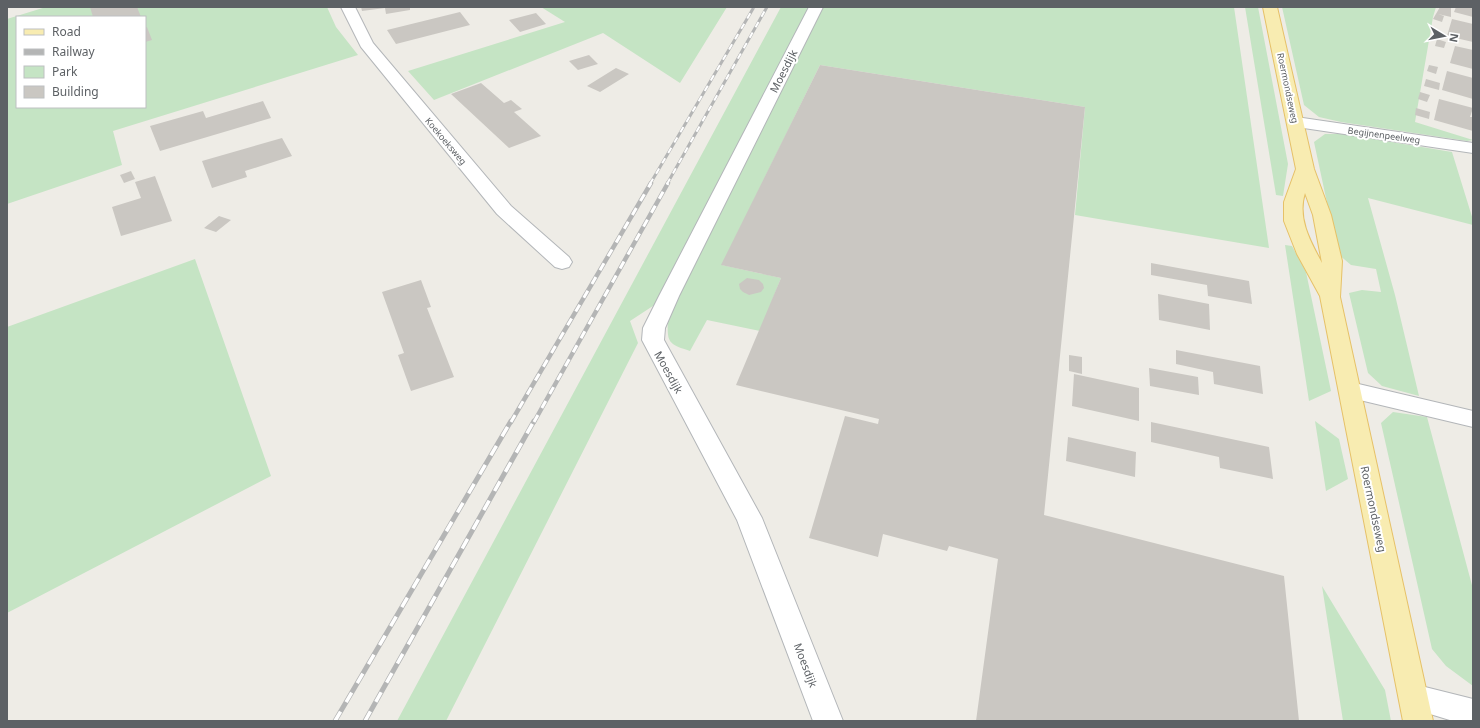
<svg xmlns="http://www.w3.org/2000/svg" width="1480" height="728" viewBox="0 0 1480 728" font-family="'Noto Sans',sans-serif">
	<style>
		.green { fill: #c5e4c4; fill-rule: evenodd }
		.building { fill: #cac7c2 }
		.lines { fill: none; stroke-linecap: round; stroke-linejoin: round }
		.lane-casing { stroke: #b3b6b9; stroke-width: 2 }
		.street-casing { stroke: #b3b6b9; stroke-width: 2 }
		.primary-casing { stroke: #e6c168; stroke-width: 2 }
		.lane { fill: #fff; fill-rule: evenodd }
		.street { fill: #fff; fill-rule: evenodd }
		.primary { fill: #f8ecb1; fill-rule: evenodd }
		.rail-far2-casing { stroke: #b4b5b5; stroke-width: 3 }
		.rail-far1-casing { stroke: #b4b5b5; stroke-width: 4.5 }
		.rail-casing { stroke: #b4b5b5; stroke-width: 5 }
		.rail-far2 { stroke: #fff; stroke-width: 2; stroke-dasharray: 6; stroke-linecap: butt }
		.rail-far1 { stroke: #fff; stroke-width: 3; stroke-dasharray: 8; stroke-linecap: butt }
		.rail { stroke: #fff; stroke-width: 3.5; stroke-dasharray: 11; stroke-linecap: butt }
		.labels { text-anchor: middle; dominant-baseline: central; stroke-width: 4; stroke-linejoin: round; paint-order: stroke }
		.far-street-label { font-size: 9px; fill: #5d6165; stroke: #fff }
		.street-label { font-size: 11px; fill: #5d6165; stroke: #fff }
	</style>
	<rect width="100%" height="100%" fill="#eeece6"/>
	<path class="green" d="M46,7h281l9,20 22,28 -245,76 9,34 -115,39v-185zM17,17h128v90h-128z
		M541,7h186l-47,76 -77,-50 -169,67 -26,-29 157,-49z
		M781,7h28l-150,295 -29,19 8,22 -192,378h-49z
		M823,7h411l35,241 -194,-33 10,-108 -265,-42 -98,200 59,13 -21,53 -53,-11 -17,31c-23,-7 -23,-9 -22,-33z
		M1245,7h13l30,157 -5,32 -7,-1z
		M1282,7h154l-3,10 -18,105 58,18 -6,1 -126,-19 -22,-5 -15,-12z
		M1325,134h18l109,18 21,68v5l-105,-27 27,97 24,101 -37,-10 -14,-13 -19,-80 13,-3 19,2 -5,-23 -25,-4 -13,-11 -24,-112z
		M1285,245l7,1 14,26 25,119 -22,10z
		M195,259l76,217 -264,137v-286z
		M1393,412l34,5 46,172v97l-27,-20 -14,-17 -51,-226z
		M1315,421l24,18 9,40 -22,12z
		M1322,586l63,104 6,31h-48z"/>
	<path class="building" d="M90,7h47l4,10h-48z
		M361,7h49v3l-24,4 -1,-6 -23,3z
		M1440,7h11v10l-13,-3 6,2 -2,6 -9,-3z
		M1456,7h17v10l-19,-5z
		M460,12l10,13 -74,19 -9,-14z
		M536,13l10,11 -26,8 -11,-12z
		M1452,19l21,5v18l-26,-6z
		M147,27l5,13 -7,2v-14z
		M1437,39l9,3 -2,6 -9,-2z
		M1455,46l18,4v19l-23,-6z
		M589,55l9,9 -20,6 -9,-9z
		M820,65l265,42 -41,408 240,61 15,145h-323l22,-162 -49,-13 -2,5 -64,-17 -5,23 -69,-19 36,-122 33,8 1,-5 -143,-34 45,-107 -60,-13z
		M1429,65l9,2 -2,7 -9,-3z
		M616,68l13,6 -29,18 -13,-6z
		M1447,71l26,7v21l-31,-9z
		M1426,79l14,4 -1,7 -15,-4z
		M481,83l23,20 7,-3 6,5 5,4 -8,3 27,24 -32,12 -58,-54z
		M1420,92l10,3 -3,7 -9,-3z
		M1439,99l34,9 -3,9h3v14l-39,-11z
		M263,101l8,17 -111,33 -10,-25 53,-15 3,7z
		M1416,108l14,4 -1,7 -14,-4z
		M282,138l10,18 -47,15 2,6 -35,11 -10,-27z
		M131,171l4,8 -11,4 -4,-8z
		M155,176l17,45 -51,15 -9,-29 29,-9 -6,-16z
		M219,216l12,4 -15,12 -12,-4z
		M1151,263l98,18 3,23 -44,-8 -1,-11 -56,-10z
		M747,278l12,2 4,4 1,4 -3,4 -12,3 -6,-3 -3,-3 -1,-5z
		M421,280l10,27 -4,1 27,69 -43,14 -13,-36 6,-2 -22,-61z
		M1158,294l51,10 1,26 -51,-10z
		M1176,350l84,16 3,28 -49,-10 -1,-12 -37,-8z
		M1069,355l13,2v17l-13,-3z
		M1149,368l49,9 1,18 -49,-9z
		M1074,374l65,14v33l-67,-15z
		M1151,422l118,25 4,32 -53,-11 -1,-11 -68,-15z
		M1068,437l68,15 -1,25 -69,-16z"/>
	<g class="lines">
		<defs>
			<path id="lane" d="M1350,382l123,29v16l-130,-31 -3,-6 3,-6z
				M1413,684l60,15v22h-20l-49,-15 -4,-9 4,-9z"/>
			<path id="street" d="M341,7h14l18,36 138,163 58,51 3,5 -3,5 -7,2 -7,-2 -58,-53 -136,-167z
				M809,7h14l-144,289 -14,32 -1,12 98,178 81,203h-30l-76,-201 -95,-180 1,-12 16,-32z
				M1296,117l177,26v10l-183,-27 -2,-4 2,-4z"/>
			<path id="primary" d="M1263,7h14l37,162 17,46 11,46 -2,36 93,424h-30l-83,-425 -23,-42 -13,-33v-19l12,-33zM1305,193l8,22 9,48c-12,-22 -25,-45 -17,-70z"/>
		</defs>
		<use href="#lane" class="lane-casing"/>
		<use href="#street" class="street-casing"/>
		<use href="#primary" class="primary-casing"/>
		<use href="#lane" class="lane"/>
		<use href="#street" class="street"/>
		<use href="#primary" class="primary"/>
		<defs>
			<path id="rail-far2" d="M650,184l104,-177
				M667,184l100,-177"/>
			<path id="rail-far1" d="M511,422l140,-239
				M534,422l134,-239"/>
			<path id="rail" d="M335,721l176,-300
				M365,721l169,-300"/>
		</defs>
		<use href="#rail-far2" class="rail-far2-casing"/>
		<use href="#rail-far1" class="rail-far1-casing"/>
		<use href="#rail" class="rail-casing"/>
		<use href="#rail-far2" class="rail-far2"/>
		<use href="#rail-far1" class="rail-far1"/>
		<use href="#rail" class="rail"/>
	</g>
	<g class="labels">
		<g class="far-street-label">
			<text transform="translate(1288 88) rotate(78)">Roermondseweg</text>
			<text transform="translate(1384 135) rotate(8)">Begijnenpeelweg</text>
			<text transform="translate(446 141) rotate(50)">Koekoeksweg</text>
		</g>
		<g class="street-label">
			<text transform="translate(783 71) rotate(-63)">Moesdijk</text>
			<text transform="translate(669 372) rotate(61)">Moesdijk</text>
			<text transform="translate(1374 509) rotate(78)">Roermondseweg</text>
			<text transform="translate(806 665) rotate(69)">Moesdijk</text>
		</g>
	</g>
	<rect width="1480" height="728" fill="none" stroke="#5d6165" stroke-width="16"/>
	<rect x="16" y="16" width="130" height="92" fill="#ffffff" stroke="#bec0c1"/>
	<rect x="24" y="29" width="20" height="6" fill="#f8ecb1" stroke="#bec0c1"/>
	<text x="52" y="36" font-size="12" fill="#5d6165">Road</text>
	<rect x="24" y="49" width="20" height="6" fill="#b4b5b5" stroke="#bec0c1"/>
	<text x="52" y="56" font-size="12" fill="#5d6165">Railway</text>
	<rect x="24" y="66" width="20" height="12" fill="#c5e4c4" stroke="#bec0c1"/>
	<text x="52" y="76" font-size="12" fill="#5d6165">Park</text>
	<rect x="24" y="86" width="20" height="12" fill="#cac7c2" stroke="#bec0c1"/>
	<text x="52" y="96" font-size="12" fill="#5d6165">Building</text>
	<g transform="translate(1444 36) rotate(100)" stroke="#ffffff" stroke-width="3" paint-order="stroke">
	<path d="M0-3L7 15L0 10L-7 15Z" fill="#5d6165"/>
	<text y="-6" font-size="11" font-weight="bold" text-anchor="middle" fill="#5d6165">N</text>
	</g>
</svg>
